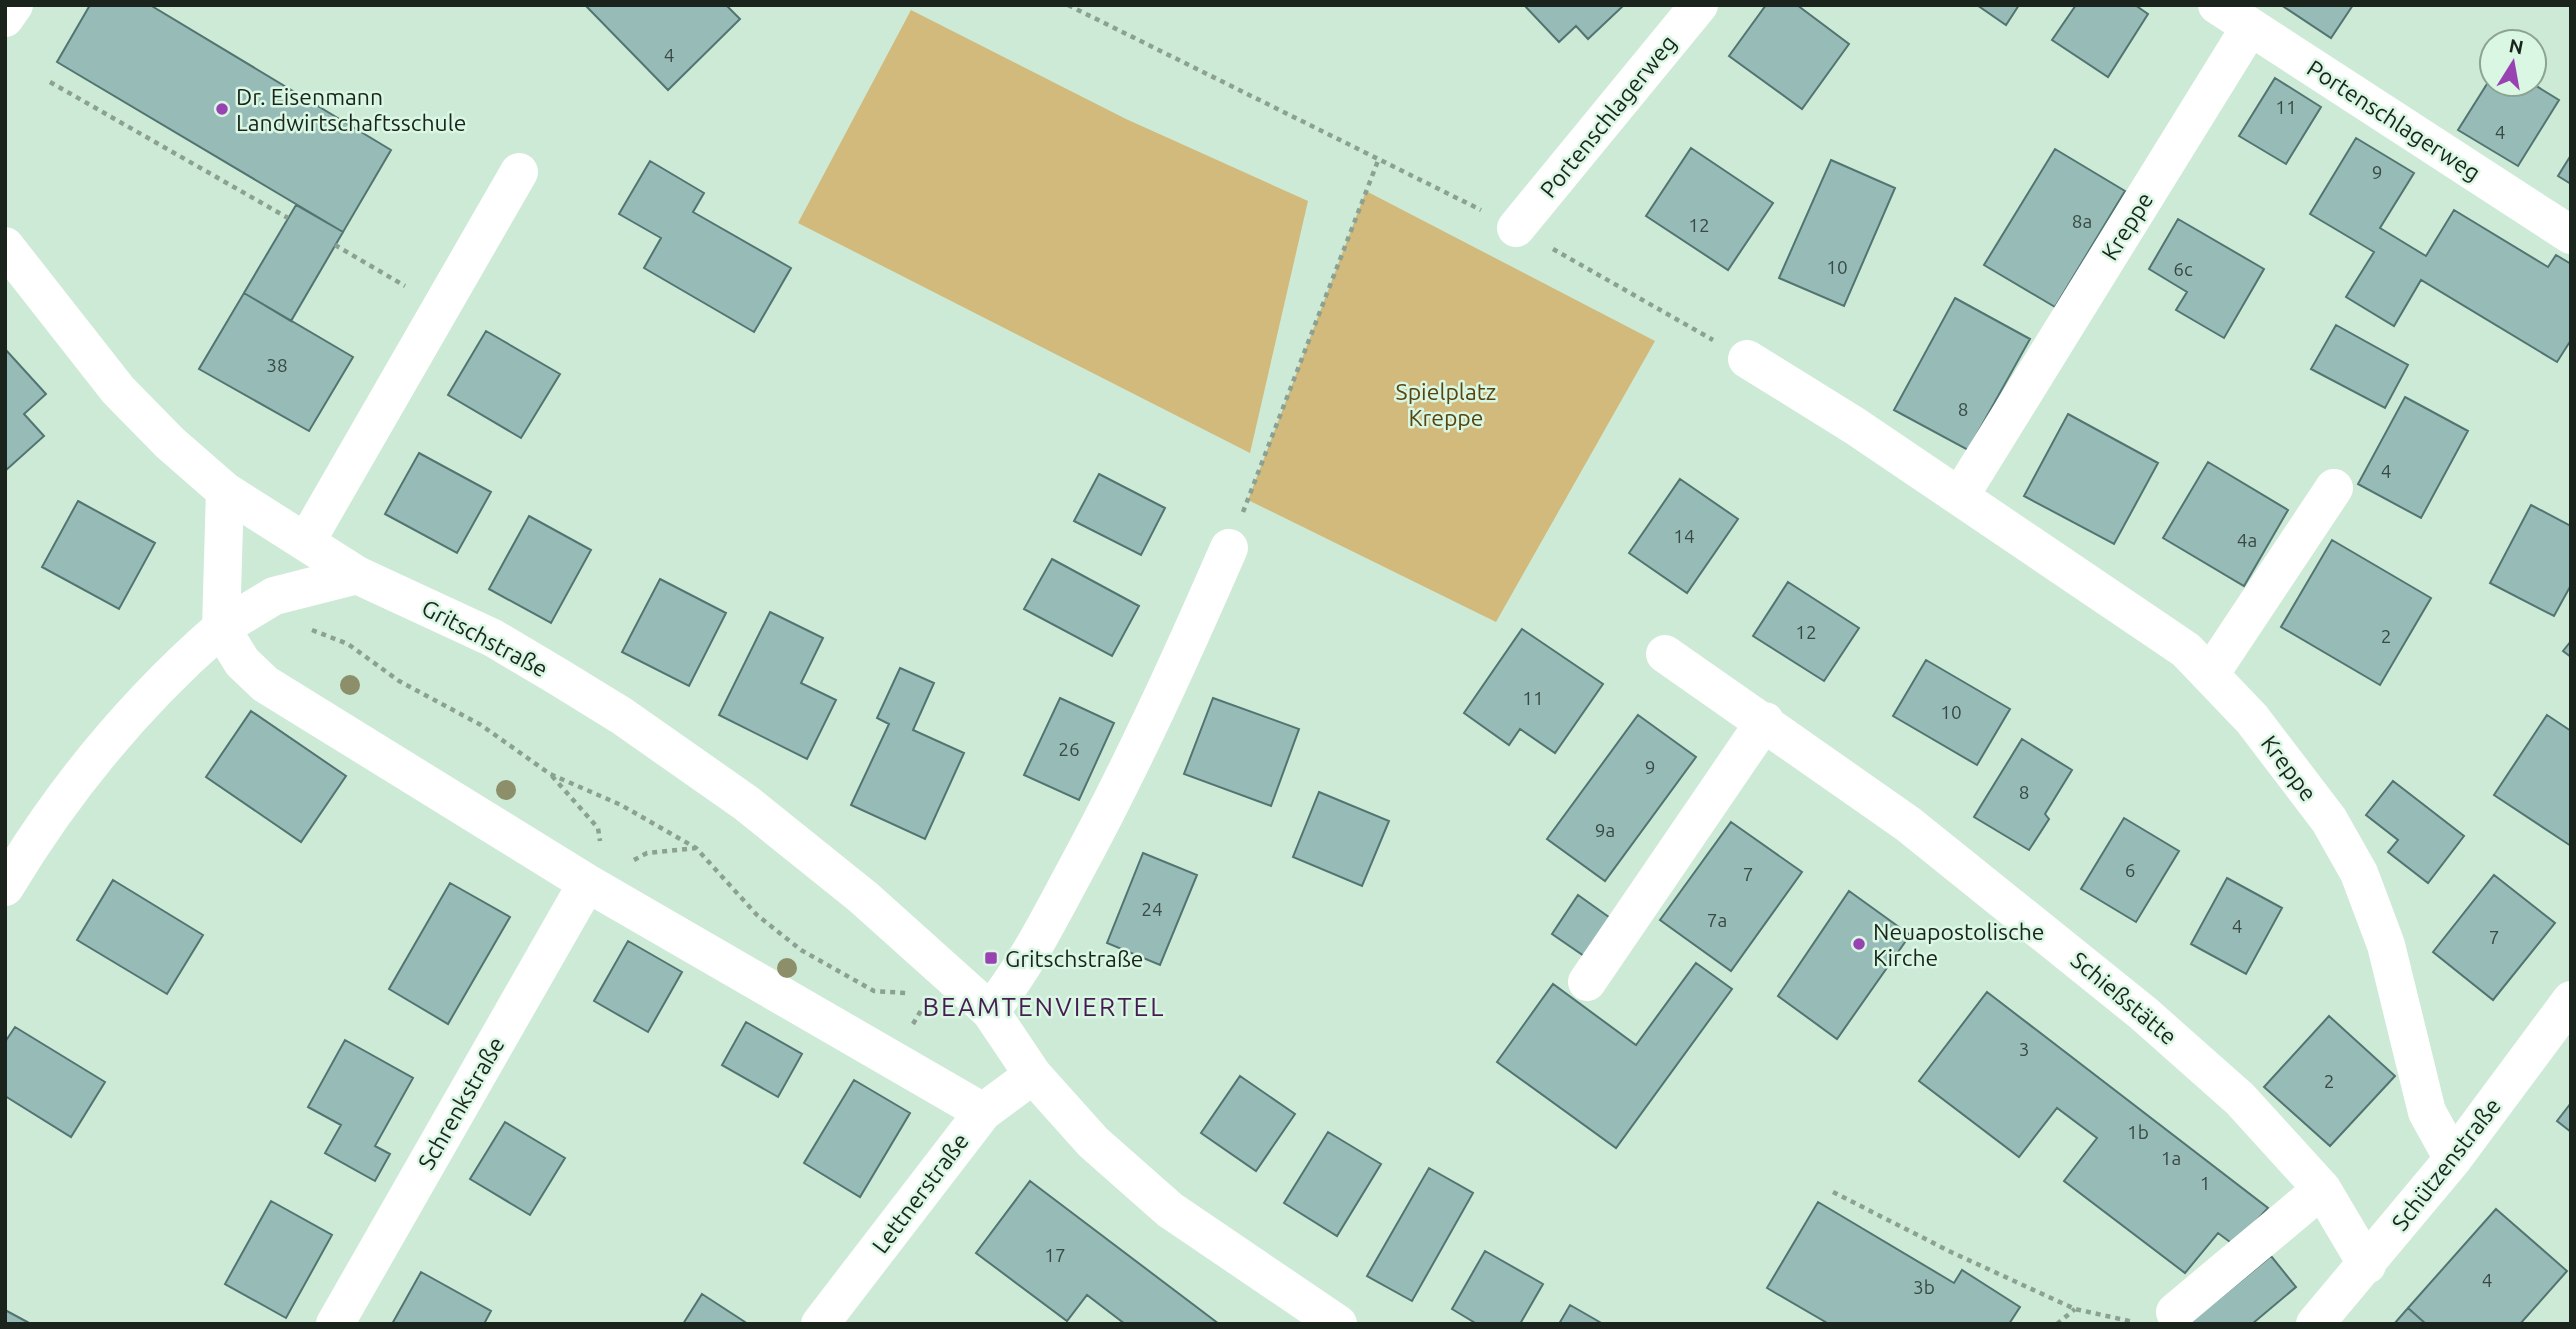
<svg xmlns="http://www.w3.org/2000/svg" width="2576" height="1329" viewBox="0 0 2576 1329" font-family="Ubuntu,sans-serif">
	<style>
		.green { fill: #d1ba7b }
		.building { fill: #97bcb8; stroke: #527571; stroke-width: 2 }
		.lines { fill: none; stroke-linecap: round; stroke-linejoin: round }
		.path { stroke: #8ba192; stroke-width: 4.5; stroke-dasharray: 5 5; stroke-linecap: butt }
		.minor { stroke: #fff; stroke-width: 38 }
		.tree { fill: #8c8f69 }
		.poi-dot { fill: #9843b1; stroke: #daf7e3; stroke-width: 2.5 }
		.labels { text-anchor: middle; dominant-baseline: central; stroke-width: 5; stroke-linejoin: round; paint-order: stroke }
		.number-label { font-size: 19px; fill: #394a44 }
		.poi-label { font-size: 23px; fill: #1a241d; stroke: #daf7e3; text-anchor: start }
		.street-label { font-size: 23px; fill: #1a241d; stroke: #daf7e3 }
		.park-label { font-size: 23px; fill: #564510; stroke: #daf7e3 }
		.quarter-label { font-size: 26px; letter-spacing: 2px; fill: #451c51; stroke: #daf7e3 }
	</style>
	<rect width="100%" height="100%" fill="#cdead6"/>
	<path class="green" d="M911,10l215,109 182,82 -58,252 -452,-230z
		M1366,191l289,150 -159,281 -248,-122z"/>
	<path class="building" d="M90,5h60l241,145 -48,82 -286,-170z
		M585,5h141l14,14 -72,71z
		M1524,5h100l-36,34 -12,-13 -17,16z
		M1766,5h31l52,39 -47,65 -73,-53z
		M1977,5h42l-13,20z
		M2076,5h59l13,9 -40,63 -56,-37z
		M2281,5h72l-22,33z
		M2492,76v8h41l26,16 -41,66 -60,-36z
		M2275,78l46,29 -35,57 -47,-28z
		M2356,138l58,35 -34,55 46,28 28,-46 94,57 8,-12 15,9v76l-14,22 -136,-82 -27,46 -48,-29 28,-45 -64,-38z
		M1691,148l82,55 -45,67 -82,-54z
		M2055,149l70,42 -70,116 -71,-42z
		M2571,155v29l-13,-8z
		M1831,160l64,28 -51,118 -65,-28z
		M650,161l54,32 -11,19 98,56 -37,64 -110,-64 17,-30 -42,-24z
		M296,205l47,27 -52,89 -47,-28z
		M2178,219l86,50 -40,69 -48,-28 11,-18 -38,-23z
		M244,293l109,64 -44,74 -110,-62z
		M1955,298l75,41 -62,111 -74,-40z
		M2336,325l72,40 -23,43 -74,-39z
		M486,331l74,43 -39,64 -73,-43z
		M5,349l41,45 -22,20 20,22 -39,35z
		M2405,397l63,34 -47,87 -63,-34z
		M2068,414l90,49 -44,81 -90,-48z
		M419,453l72,39 -34,61 -72,-39z
		M2208,462l80,48 -44,76 -81,-48z
		M1099,474l66,34 -24,47 -67,-34z
		M1680,479l58,40 -51,74 -58,-40z
		M78,501l77,42 -36,66 -77,-42z
		M2531,505l40,21v59l-17,31 -64,-33z
		M529,516l62,34 -40,73 -62,-34z
		M2332,540l99,58 -51,87 -99,-58z
		M1052,559l87,47 -27,50 -88,-47z
		M660,579l66,34 -37,73 -67,-34z
		M1788,582l71,46 -35,53 -71,-45z
		M770,612l53,26 -22,45 35,17 -29,59 -88,-44z
		M1522,629l81,55 -48,69 -35,-24 -11,16 -45,-32z
		M2571,641v16l-8,-6z
		M1926,660l84,49 -33,56 -84,-49z
		M900,668l34,15 -21,47 51,23 -39,86 -74,-34 38,-81 -12,-6z
		M1060,698l54,25 -35,77 -55,-25z
		M1213,698l86,31 -28,77 -87,-32z
		M251,711l95,65 -45,66 -95,-65z
		M1638,715l58,42 -91,124 -58,-42z
		M2547,715l24,16v115l-77,-51z
		M2022,739l50,31 -27,44 4,5 -20,31 -55,-33z
		M2393,781l71,55 -36,47 -40,-31 10,-12 -32,-25z
		M1319,792l70,29 -27,65 -69,-29z
		M2124,818l55,33 -43,71 -55,-33z
		M1731,822l71,50 -71,99 -71,-51z
		M1143,853l54,22 -37,90 -53,-22z
		M2494,875l61,48 -62,77 -60,-48z
		M2227,878l55,30 -36,66 -55,-30z
		M113,880l90,55 -36,59 -90,-54z
		M450,883l60,34 -62,107 -59,-35z
		M1849,891l61,44 -73,104 -59,-43z
		M1578,895l35,25 -26,38 -35,-24z
		M628,941l54,31 -34,60 -54,-31z
		M1696,963l36,26 -116,159 -119,-86 56,-78 83,61z
		M1987,992l281,216 -34,37 -16,-12 -33,40 -121,-92 33,-43 -40,-30 -38,49 -100,-76z
		M2329,1016l66,60 -65,70 -66,-59z
		M746,1022l56,32 -24,43 -56,-32z
		M15,1027l90,55 -34,55 -66,-41v-54z
		M345,1040l68,38 -38,68 15,8 -15,27 -50,-28 16,-28 -33,-18z
		M1240,1076l55,38 -39,57 -55,-38z
		M854,1080l56,33 -50,84 -56,-34z
		M2571,1103v29l-14,-11z
		M505,1122l60,36 -35,57 -60,-36z
		M1328,1132l53,32 -44,72 -53,-33z
		M1429,1168l44,25 -61,108 -45,-25z
		M1030,1181l189,143h-94l-38,-29 -20,26 -91,-68z
		M271,1201l61,34 -46,83 -61,-34z
		M1818,1202l136,81 8,-13 58,37 -11,17h-180l-62,-36z
		M2496,1209l71,62 -47,53h-94l-18,-16z
		M1485,1251l58,33 -23,40h-43l-25,-15z
		M2271,1256l25,31 -44,37h-64z
		M421,1272l70,39 -7,13h-92z
		M702,1294l46,30h-65z
		M1570,1305l33,19h-44z
		M2408,1308l18,16h-32z
		M5,1310l26,14h-26z"/>
	<g class="lines">
		<path class="path" d="M1068,5l413,205
			M50,82l238,136
			M335,245l70,41
			M1553,249l160,91
			M1243,512l136,-354
			M312,630l36,14 51,37 82,44 69,49 71,31 75,43 61,67 44,35 73,41 32,2
			M552,776l46,52 2,13
			M634,860l13,-7 49,-5
			M913,1024l10,-17
			M1833,1192l118,60 124,57 59,13
			M2057,1324l18,-15"/>
		<path class="minor" d="M2217,5l354,230
			M5,18l9,-13
			M1516,228l183,-223
			M5,246l113,144 52,53 55,48 132,84 136,63 64,38 65,40 124,87 117,94 127,114 43,64 60,67 77,68 168,114
			M1747,359l108,67 331,224 66,69 77,101 30,53 27,72 41,167 26,47
			M1960,496l290,-469
			M306,542l213,-370
			M357,575l-83,21 -53,32 21,34 23,22 322,199 396,229
			M1665,654l243,170 235,189 97,86 82,90 45,76
			M2211,673l123,-185
			M5,887c58,-97 131,-185 216,-259l4,-137
			M1587,982l178,-261
			M990,1011c35,-43 59,-92 85,-140 57,-105 106,-213 154,-323
			M2175,1312l147,-123
			M335,1324l252,-441
			M820,1324l163,-212 50,-37
			M2315,1324l138,-165 118,-159"/>
	</g>
	<g class="tree">
		<circle cx="350" cy="685" r="10"/>
		<circle cx="506" cy="790" r="10"/>
		<circle cx="787" cy="968" r="10"/>
	</g>
	<g class="poi-dot">
		<circle cx="222" cy="109" r="7"/>
		<circle cx="1859" cy="944" r="7"/>
		<rect x="984" y="951" width="14" height="14" rx="3.5"/>
	</g>
	<g class="labels">
		<g class="number-label">
			<text x="669" y="55">4</text>
			<text x="2286" y="107">11</text>
			<text x="2500" y="132">4</text>
			<text x="2377" y="172">9</text>
			<text x="2082" y="221">8a</text>
			<text x="1699" y="225">12</text>
			<text x="1837" y="267">10</text>
			<text x="2183" y="269">6c</text>
			<text x="277" y="365">38</text>
			<text x="1963" y="409">8</text>
			<text x="2386" y="471">4</text>
			<text x="1684" y="536">14</text>
			<text x="2247" y="540">4a</text>
			<text x="1806" y="632">12</text>
			<text x="2386" y="636">2</text>
			<text x="1533" y="698">11</text>
			<text x="1951" y="712">10</text>
			<text x="1069" y="749">26</text>
			<text x="1650" y="767">9</text>
			<text x="2024" y="792">8</text>
			<text x="1605" y="830">9a</text>
			<text x="2130" y="870">6</text>
			<text x="1748" y="874">7</text>
			<text x="1152" y="909">24</text>
			<text x="1717" y="920">7a</text>
			<text x="2237" y="926">4</text>
			<text x="2494" y="937">7</text>
			<text x="2024" y="1049">3</text>
			<text x="2329" y="1081">2</text>
			<text x="2138" y="1132">1b</text>
			<text x="2171" y="1158">1a</text>
			<text x="2205" y="1183">1</text>
			<text x="1055" y="1255">17</text>
			<text x="2487" y="1280">4</text>
			<text x="1924" y="1287">3b</text>
		</g>
		<g class="poi-label">
			<text x="236" y="96">Dr. Eisenmann<tspan x="236" dy="26">Landwirtschaftsschule</tspan></text>
			<text x="1873" y="931">Neuapostolische<tspan x="1873" dy="26">Kirche</tspan></text>
			<text x="1005" y="958">Gritschstraße</text>
		</g>
		<g class="street-label">
			<text transform="translate(1608 116) rotate(-51)">Portenschlagerweg</text>
			<text transform="translate(2394 120) rotate(33)">Portenschlagerweg</text>
			<text transform="translate(2127 226) rotate(-58)">Kreppe</text>
			<text transform="translate(485 638) rotate(28)">Gritschstraße</text>
			<text transform="translate(2289 768) rotate(53)">Kreppe</text>
			<text transform="translate(2124 998) rotate(40)">Schießstätte</text>
			<text transform="translate(461 1103) rotate(-60)">Schrenkstraße</text>
			<text transform="translate(2446 1164) rotate(-52)">Schützenstraße</text>
			<text transform="translate(920 1193) rotate(-53)">Lettnerstraße</text>
		</g>
		<g class="park-label">
			<text x="1446" y="391">Spielplatz<tspan x="1446" dy="26">Kreppe</tspan></text>
		</g>
		<g class="quarter-label">
			<text x="1044" y="1006">BEAMTENVIERTEL</text>
		</g>
	</g>
	<rect width="2576" height="1329" fill="none" stroke="#1a241d" stroke-width="14"/>
	<g transform="translate(2513 63) rotate(11)"><circle r="33" fill="#daf7e3" stroke="#8da394" stroke-width="2"/>
	<path d="M0-5L12 26L0 18L-12 26Z" fill="#9843b1"/>
	<text y="-10" font-size="19" font-weight="bold" text-anchor="middle" fill="#1a241d">N</text>
	</g>
</svg>
